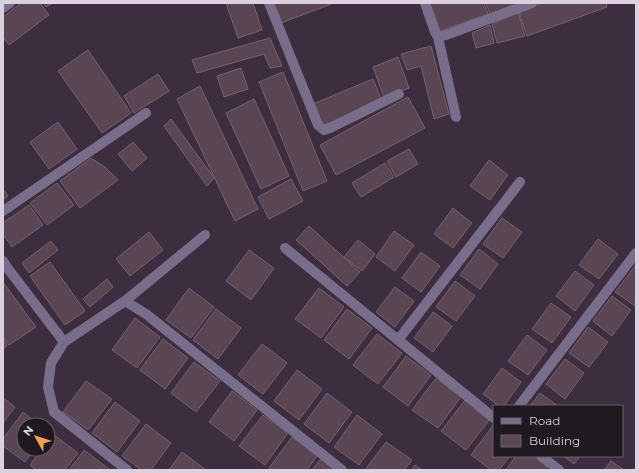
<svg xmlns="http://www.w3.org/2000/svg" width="639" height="473" viewBox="0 0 639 473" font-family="Montserrat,sans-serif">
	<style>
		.building { fill: #5a4652; stroke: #77616e }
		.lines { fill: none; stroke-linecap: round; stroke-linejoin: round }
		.minor { stroke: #786e8c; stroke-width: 10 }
	</style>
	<rect width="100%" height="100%" fill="#3c2e3e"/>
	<path class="building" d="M21,3h19l9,12 -40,30 -6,-8v-20z
		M43,3h10l-7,4z
		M226,3h27l9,27 -24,8z
		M273,3h61l-53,20z
		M430,3h54l4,11 -48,17z
		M486,3h37l-33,11z
		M543,3h63l1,4 -80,29 -8,-24z
		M518,12l7,24 -28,7 -5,-19z
		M490,25l4,18 -18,5 -4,-15z
		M270,38l12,28 -12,2 -6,-14 -67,19 -5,-13z
		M431,46l18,68 -15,5 -13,-53 -14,4 -6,-16z
		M88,50l43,63 -29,20 -44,-62z
		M398,57l11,31 -25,10 -11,-31z
		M241,68l7,21 -24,8 -7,-21z
		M283,72l44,109 -24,10 -44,-109z
		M158,74l11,17 -35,22 -10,-17z
		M373,79l9,22 -65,27 -9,-22z
		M200,86l58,123 -23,12 -58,-122z
		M408,97l17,31 -89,47 -16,-30z
		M254,99l35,77 -28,13 -35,-76z
		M171,119l43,59 -7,8 -43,-60z
		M58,122l19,27 -28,20 -19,-27z
		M133,142l14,16 -15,13 -14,-17z
		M409,149l9,15 -22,13 -9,-16z
		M91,158l14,9 13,13 -38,28 -20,-27z
		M489,160l19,15 -18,25 -20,-14z
		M385,163l9,14 -33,20 -9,-14z
		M291,179l12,22 -34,18 -11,-22z
		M57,183l17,22 -27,20 -17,-22z
		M3,189l5,7 -5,4z
		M29,205l14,20 -31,22 -9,-13v-11z
		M453,208l19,15 -19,25 -19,-14z
		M502,218l20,14 -19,26 -20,-14z
		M309,226l51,46 -13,14 -51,-46z
		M394,231l20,14 -19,26 -19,-14z
		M149,232l14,18 -33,26 -14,-17z
		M598,239l20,15 -19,25 -20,-14z
		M358,240l17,14 -13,17 -18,-14z
		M51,241l7,9 -29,23 -7,-10z
		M479,249l19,15 -18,25 -20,-14z
		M249,250l25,18 -23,32 -25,-19z
		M421,252l19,14 -19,26 -19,-14z
		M50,262l35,49 -20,14 -35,-49z
		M635,266l1,1 -1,39 -20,-14z
		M575,271l19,14 -19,26 -19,-15z
		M107,279l6,8 -23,20 -7,-8z
		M455,281l20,15 -19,25 -20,-14z
		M3,282l33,45 -27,18 -6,-8z
		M395,287l19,14 -19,26 -19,-15z
		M189,288l25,19 -23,31 -25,-18z
		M319,288l25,19 -23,31 -26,-19z
		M612,296l19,14 -19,26 -19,-15z
		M551,303l20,14 -19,26 -20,-14z
		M216,309l25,19 -23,31 -25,-19z
		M347,309l25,19 -23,31 -25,-19z
		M433,312l19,14 -19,26 -19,-14z
		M135,318l25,19 -23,31 -25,-18z
		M588,327l20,15 -19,25 -20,-14z
		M377,334l25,19 -24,31 -25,-19z
		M527,335l20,15 -19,25 -20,-14z
		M3,339l4,7 -4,3z
		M163,339l25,19 -23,31 -25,-19z
		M262,344l25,19 -24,31 -25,-19z
		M406,356l25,19 -23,31 -25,-19z
		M565,359l19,14 -19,26 -19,-15z
		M194,362l26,19 -24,31 -25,-19z
		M502,368l19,14 -17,24h-5l-16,-12z
		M297,370l25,19 -23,31 -25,-19z
		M436,378l25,19 -23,31 -26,-18z
		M86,381l26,18 -24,31 -25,-18z
		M232,391l25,19 -23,31 -25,-19z
		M327,393l25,19 -23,31 -25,-19z
		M540,393l18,13h-28z
		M3,398l12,9 -12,16z
		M465,400l25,19 -24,31 -25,-19z
		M115,402l25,19 -23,31 -25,-19z
		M23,412l17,13h-16v24h11l-10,13 -22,-16v-7z
		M263,415l25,18 -23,32 -26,-19z
		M357,415l25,19 -23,31 -25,-18z
		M146,424l25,19 -20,27h-9l-20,-14z
		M494,424v32h16l-11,14h-8l-20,-15z
		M53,434l25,19 -13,17h-29l-6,-5 12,-16h6v-8z
		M292,437l25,19 -10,14h-36l-2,-2z
		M386,442l26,18 -8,10h-39z
		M84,450l25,19 -1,1h-39z
		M182,452l24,18h-37z
		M516,456h21l12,9 -4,5h-39z
		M563,456h17l-6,8z
		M321,459l14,11h-23z
		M611,461l13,9h-20z
		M415,465l7,5h-10z"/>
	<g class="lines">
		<path class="minor" d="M269,3l49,122 6,5 6,-2 69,-34
			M425,3l10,29 3,5 8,-2 86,-32
			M3,8l7,-5
			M438,37l18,80
			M3,211l143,-98
			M285,248l209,170
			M3,261l6,9 55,72
			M125,301l21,13 196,156
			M398,340l122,-158
			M519,406l117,-153
			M541,456l18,14
			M127,470l-73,-58 -6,-25 3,-24 13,-21 61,-41 80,-66"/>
	</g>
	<rect width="639" height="473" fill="none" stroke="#d9d1db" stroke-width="8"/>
	<rect x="493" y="405" width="130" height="52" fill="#1f1920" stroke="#69636b"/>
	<rect x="501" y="418" width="20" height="6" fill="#786e8c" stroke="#69636b"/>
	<text x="529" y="425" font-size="12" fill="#d9d1db">Road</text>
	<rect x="501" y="435" width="20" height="12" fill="#5a4652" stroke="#69636b"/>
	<text x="529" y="445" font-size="12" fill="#d9d1db">Building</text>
	<g transform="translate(36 437) rotate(309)"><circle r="19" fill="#1f1920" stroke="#69636b"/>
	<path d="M0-3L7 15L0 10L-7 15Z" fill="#f6a248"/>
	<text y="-6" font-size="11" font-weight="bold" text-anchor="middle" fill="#d9d1db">N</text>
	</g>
</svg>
